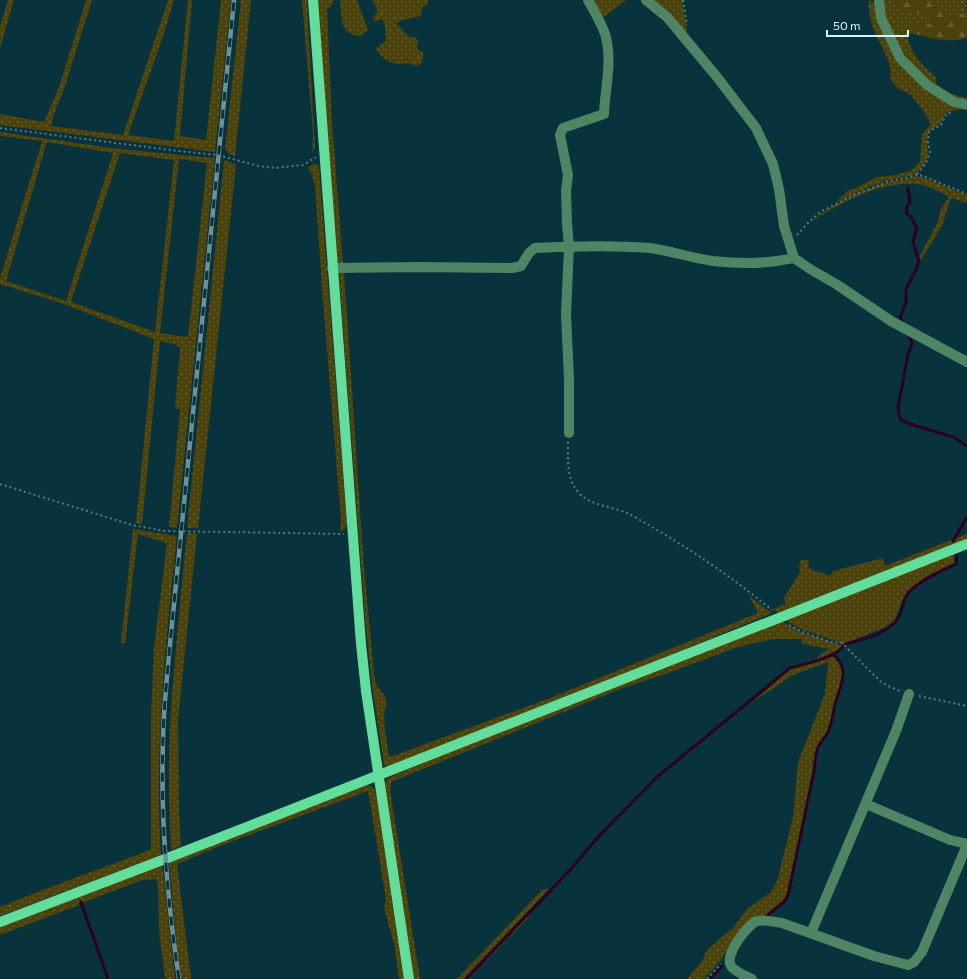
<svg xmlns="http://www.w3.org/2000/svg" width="967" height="979" viewBox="0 0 967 979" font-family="Commissioner,sans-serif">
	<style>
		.grass { fill: url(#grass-dots); fill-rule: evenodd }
		.forest { fill: url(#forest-firs) }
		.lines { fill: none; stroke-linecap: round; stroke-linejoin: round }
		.stream { stroke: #2c0023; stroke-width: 3 }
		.path { stroke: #567a83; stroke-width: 2; stroke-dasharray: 2 3; stroke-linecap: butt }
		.minor { stroke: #4e8565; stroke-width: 10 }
		.major { stroke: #62dd9c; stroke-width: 10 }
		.rail-casing { stroke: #6e9099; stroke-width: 4.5 }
		.rail { stroke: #08323c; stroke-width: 3; stroke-dasharray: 9; stroke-linecap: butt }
	</style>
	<defs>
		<pattern id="grass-dots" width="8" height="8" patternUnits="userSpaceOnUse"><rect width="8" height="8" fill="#4c420b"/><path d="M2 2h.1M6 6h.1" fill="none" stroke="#655e2f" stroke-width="1.8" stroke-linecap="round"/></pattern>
		<pattern id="forest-firs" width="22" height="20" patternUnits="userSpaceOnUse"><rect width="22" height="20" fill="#4c420b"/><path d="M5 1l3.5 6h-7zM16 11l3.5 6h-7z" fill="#655e2f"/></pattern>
	</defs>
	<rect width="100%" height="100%" fill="#08323c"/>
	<path class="grass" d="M8,0h6l-14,48v-21z
		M86,0h6l-28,89 -10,25 -3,12 72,9 45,-135h6l-11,37 -35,98 46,6 14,-141h4l-12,136 26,4 15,-140h10l-16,152 -215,-27v-11l44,8 15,-35z
		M241,0h10l-16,156 -6,-2 -4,-5z
		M302,0h5l8,149 -3,3 1,-18z
		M317,0h16l-1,5 -5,4 5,113 11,142h-4l-2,-3z
		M340,0h17l11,30 -8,6c-22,-2 -18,-19 -20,-36z
		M372,0h56v4l-6,3 -1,9 -19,4 -6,3 12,13 8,2 2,4 -1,5 1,3 5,2v6l-2,6 -5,2 -9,-3c-12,4 -26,-3 -31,-15l10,-7 -1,-15 -3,-7 -7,3 -2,-4 5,-7z
		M590,0h36l-26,20z
		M651,0h31l6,39z
		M869,0l7,4c6,22 10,42 24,60l65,44 -18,4 -2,2 -4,9 -12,8 -2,9 1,15 -4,10 -10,10 -25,5 -18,6 -36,17 7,-7 7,-6 7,-2 21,-11 19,-2 16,-5 8,-8 2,-28 9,-10 -9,-15 -12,-15 -13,-6 -7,-9c3,-14 -5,-25 -11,-38 -6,-12 -12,-28 -10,-41z
		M883,0h9l12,11 26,5 2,8 -20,-1 4,11 -9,-1c3,20 14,32 29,44v7c9,7 19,12 31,14v4l-10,-2 -21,-12 -27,-26 -11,-18 -12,-25z
		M928,0h39l-1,14h-23l-15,-12z
		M0,132l119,17 96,9 -38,370 -8,-1 11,-117 -5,-2 5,-60 -3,-3 -17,-4 -18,183 -6,-1 18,-184 -93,-36 -61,-19v-6l42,-137 -42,-5zM47,142l66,11 -47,148 -60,-20zM120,153l54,7 -19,172 -84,-30zM179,159l28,4 -19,174 -28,-4z
		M224,160l12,4 -38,364h-11z
		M313,164h3l3,3 28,358 -2,4 -5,3 1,-12 -18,-218 -8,-115 -3,-12 -4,-7z
		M917,176l10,3 40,16v8l-16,-5 -9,28 -22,35 -1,-4 19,-35 2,-12 9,-13c-9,-5 -22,-12 -32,-13 -38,-3 -75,19 -107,38 17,-15 58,-35 80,-40 9,-2 18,-3 27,-6z
		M340,272h4l20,295 10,106c1,4 1,10 4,15 3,4 7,6 8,12 2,6 -2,9 -2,15 0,14 3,27 5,41h4l157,-58 208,-85 -9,-17 23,17 -167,69 -214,84h-4l-3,-1 -12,-80 -6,-55 -27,-355z
		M133,529l44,7c-11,105 -23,212 -16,319l-161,61v-9l40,-16 105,-39 6,-3v-134l3,-68 13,-104 -29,-9 -13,110 -4,-2z
		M187,533h10l-19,188 1,90 2,35 -10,4c-3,-56 -3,-112 2,-168 4,-50 9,-99 14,-149z
		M967,534v6l-178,69 -11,4 -5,-4 13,-5 -2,-6 16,-26 -1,-5 2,-7h8l-1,5 2,4 20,7 3,-5 50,-13 2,8 66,-26 2,1 1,-2z
		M954,553v10l-23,12 -21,14 -7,9 -8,22 -6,5 -6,3 -39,16 -43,-15 -16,-9z
		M781,621l20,11 41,14 -4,4 -22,10 5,-6 8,-5 -27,-5v-5h-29l-35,8 -67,25 -48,16 -232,94 -1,8 30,189h-7l-29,-195 4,-6 74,-32z
		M832,655c21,12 7,32 3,49 -3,10 -3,21 -9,30 -3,6 -7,9 -9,16 -3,7 -3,14 -3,21l-27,124c-4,9 -16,19 -25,21l-33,31 -9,14 -16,18h-17l15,-18 5,-11 26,-22 14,-19 24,-17 6,-11 16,-63 5,-56 27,-68 3,-32 -35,13 -43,29 40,-35 27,-8z
		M368,785l5,2 3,6 2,10 27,176h-6l-5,-35 -10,-36 2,-8 -18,-109 -148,55 -43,18 14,115h-10l-4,-30 -8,-87 111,-44z
		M162,863l13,116h-10l-6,-48 -1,-47 -2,-5 -14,1 -60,23v-2l-3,-1v5l-79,30v-9z
		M549,889l-85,90h-7l85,-89z
		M536,905l-9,14 -59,60h-1z"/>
	<path class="forest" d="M892,0h36v2l15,12h23l1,-5v29c-17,5 -35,1 -51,-4l-5,-11 21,1 -2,-8 -26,-5z"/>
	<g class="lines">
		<path class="stream" d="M902,322l-2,-5 6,-14v-14l10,-19 3,-9 -6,-19 4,-14 -6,-11 -4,-3c-1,-5 -1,-8 3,-12l-2,-14
			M909,334l3,10 -4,10 -8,43 -2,11 1,8 2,4 12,5 40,12 14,9
			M953,541l14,-24
			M846,644c17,-5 42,-10 52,-26 5,-8 4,-18 11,-26 13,-13 30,-20 47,-28l1,-9
			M81,902l27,77
			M768,915l17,-14 3,-6 26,-124c1,-7 1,-14 3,-21 2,-7 7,-11 10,-16 5,-9 6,-20 8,-30 5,-18 17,-36 -3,-50
			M466,979l104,-109 29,-34 58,-59 133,-109c13,-3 46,-11 53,-21
			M710,979l12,-13"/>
		<path class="path" d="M683,0l4,25
			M0,128l178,23 40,4 40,11 17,2 28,-3 13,-8
			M917,174l9,-11 4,-11 -2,-10 1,-10 4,-3 8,-4 6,-12h5
			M797,235l13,-14 10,-9 34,-17 36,-14 16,-3 11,-3 6,1 44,18
			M568,442c0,19 -2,38 12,52 11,12 36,13 51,21 49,27 97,59 141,95
			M0,484l132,41 33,6 179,3
			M789,625l12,6 29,11 12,1 39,39 7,4 12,5
			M919,696l48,10
			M707,979l14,-15"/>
		<path class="minor" d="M646,0l21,17 50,60 39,51 17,36 6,25 5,37 10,32 16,11 26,15 55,37 76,41
			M879,0l2,18 19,40 27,27 27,17 13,3
			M332,268l87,-1 93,1 9,-2 8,-13 6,-5c38,-2 77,-3 115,0 21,3 42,10 63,13 27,3 55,3 81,-3
			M569,433v-53l-3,-66 3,-67 -2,-24 -1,-32 2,-16 -8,-40 3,-7 41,-14c1,-26 9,-54 1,-80 -4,-12 -11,-23 -17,-34
			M866,804l84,36 17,4
			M811,933l85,-202 13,-37
			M752,979c-6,-3 -17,-7 -21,-13 -7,-11 16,-41 26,-45 8,-2 17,1 25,2l92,33 34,9 6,-3 8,-10 45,-107"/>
		<path class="major" d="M313,0l48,644 5,47 43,288
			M0,922l165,-63 802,-315"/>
		<defs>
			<path id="rail" d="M179,979c-13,-87 -20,-176 -15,-264 2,-30 5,-61 8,-91l62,-624"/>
		</defs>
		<use href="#rail" class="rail-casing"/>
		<use href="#rail" class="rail"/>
	</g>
	<path d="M827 30v6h81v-6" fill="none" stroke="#d6f1f9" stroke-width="2"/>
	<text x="833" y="30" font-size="12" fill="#d6f1f9" stroke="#08323c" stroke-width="3" paint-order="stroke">50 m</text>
</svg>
